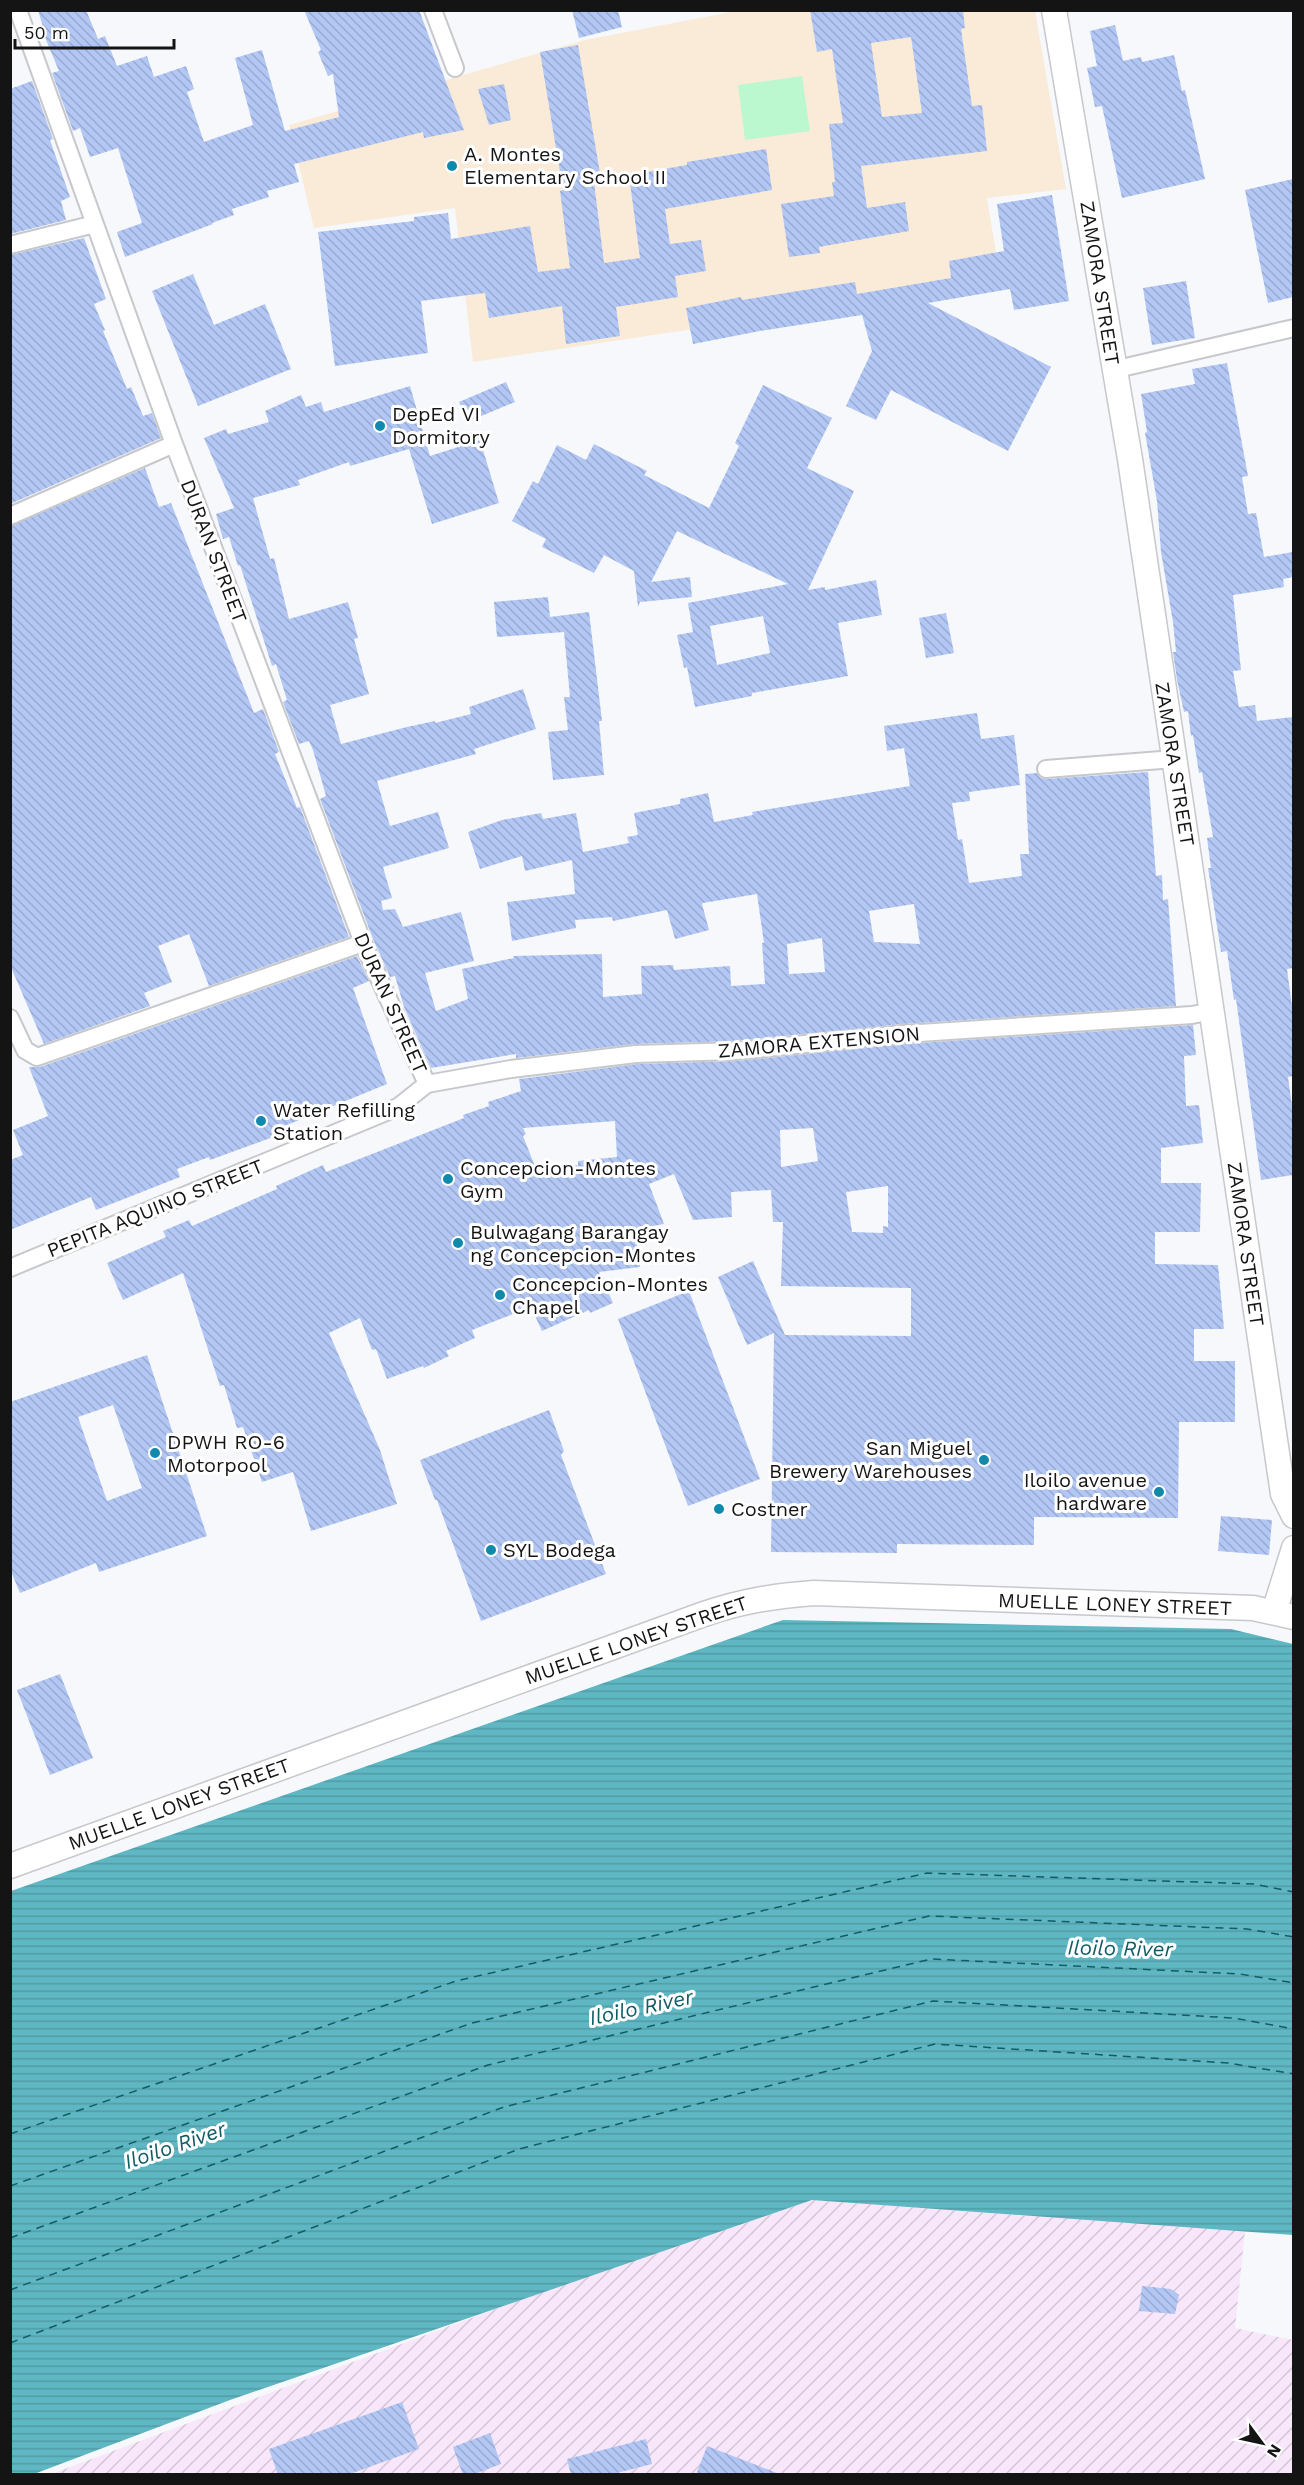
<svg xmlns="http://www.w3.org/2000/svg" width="1304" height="2485" viewBox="0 0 1304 2485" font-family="'Work Sans',sans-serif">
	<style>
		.industrial { fill: url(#industrial-furrows) }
		.education { fill: #faebd8 }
		.park { fill: #bbf8d0 }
		.water { fill: url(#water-rules) }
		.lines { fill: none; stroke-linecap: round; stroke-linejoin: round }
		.ferry { stroke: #115d66; stroke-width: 1.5; stroke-dasharray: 8 6; stroke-linecap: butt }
		.building { fill: url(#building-back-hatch); fill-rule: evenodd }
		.street-casing { stroke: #c7c8cc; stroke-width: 20 }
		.secondary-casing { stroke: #c7c8cc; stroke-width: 27 }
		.street { stroke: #fff; stroke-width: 16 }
		.secondary { stroke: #fff; stroke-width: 24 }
		.poi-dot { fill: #1189ad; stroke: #fff; stroke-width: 2 }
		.labels { text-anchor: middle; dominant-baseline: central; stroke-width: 6; stroke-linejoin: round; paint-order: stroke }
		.poi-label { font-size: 20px; fill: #141415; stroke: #fff; text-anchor: start }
		.street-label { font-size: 20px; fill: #141415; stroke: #fff }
		.water-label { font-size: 21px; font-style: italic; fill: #115d66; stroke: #fff }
	</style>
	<defs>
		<pattern id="industrial-furrows" width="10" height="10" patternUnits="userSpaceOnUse" patternTransform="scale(1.5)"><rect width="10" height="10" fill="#f8e7fa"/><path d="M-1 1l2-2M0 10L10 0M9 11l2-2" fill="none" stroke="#d4c5d5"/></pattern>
		<pattern id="water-rules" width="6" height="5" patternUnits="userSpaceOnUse" patternTransform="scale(1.5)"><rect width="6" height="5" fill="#5eb7c2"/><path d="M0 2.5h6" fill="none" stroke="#519ca6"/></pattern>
		<pattern id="building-back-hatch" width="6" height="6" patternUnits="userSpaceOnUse" patternTransform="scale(1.5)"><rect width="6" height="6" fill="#b3c7f5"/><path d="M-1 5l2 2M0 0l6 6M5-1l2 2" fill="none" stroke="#99aad1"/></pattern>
	</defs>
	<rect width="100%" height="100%" fill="#f6f8fb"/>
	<path class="industrial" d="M812,2200l218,16 218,-14 -13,126 58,12v134h-1242l472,-175z"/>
	<path class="education" d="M736,11h299l31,178 -79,9 14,85 -528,79 -18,-154 -141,20 -25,-103 296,-85z"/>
	<path class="park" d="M802,76l8,55 -65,9 -7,-55z"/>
	<path class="water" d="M783,1620l448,9 62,15v591l-481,-35 -582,200 -196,74h-23v-583z"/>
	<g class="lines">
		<path class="ferry" d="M10,2134l446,-153 471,-108 327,11 40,8
			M10,2186l462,-163 457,-107 318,13 47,8
			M10,2238l478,-173 443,-106 309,15 54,9
			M10,2290l494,-183 429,-106 301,17 60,11
			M10,2343l509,-194 416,-105 293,19 66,11"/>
	</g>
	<path class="building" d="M38,10h48l12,29 7,-3 12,30 30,-10 7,21 32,-11 8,23 -7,3 17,50 49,-17 -18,-67 27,-8 23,81 54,-14 -6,-43 -5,2 -10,-24 3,-2 -17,-40h115l45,120 -40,8 -1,-6 -129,32 5,18 -32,9 2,6 -37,12 2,6 -22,8 1,1 -88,33 -8,-25 25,-9 -24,-75 -28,9 -10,-29 -7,3 -21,-58 7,-2 -18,-43 2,-1z
		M572,10h46l4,17 -43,11z
		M810,10h153l2,18 -4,1 11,77 10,-1 5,46 -126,15 6,42 38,-6 4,29 -90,16 1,6 -31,4 -8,-53 53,-8 -2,-14h3l-6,-58 14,-1 -11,-74 -15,3zM911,37l11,76 -40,4 -11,-74z
		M1115,25l8,36 18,-4 1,5 32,-7 8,36 3,-1 20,89 -83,19 -20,-92 -7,1 -8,-39 10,-2 -7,-35z
		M578,45l22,128 -7,1 11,89 36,-5 -11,-83 58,-10v-3l79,-13 6,41 -107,19 5,35 31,-4 5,31 -31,5 3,21 -62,10 4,29 -54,8 -4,-38 -73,12 -4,-25 -64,8 7,52 -93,13 -17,-134 96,-11v-4l34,-4 3,26 79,-13 8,46 32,-4 -10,-77 3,-1 -23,-138z
		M32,81l21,58 -3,1 20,57 -9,4 5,19 -56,14v-145z
		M504,84l7,36 -22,5 -11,-36z
		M1293,179v118l-25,6 -23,-113z
		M1052,195l17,106 -55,9 -4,-21 -82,14 123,64 -43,84 -117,-61 -15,30 -30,-14 26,-55 -10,-36 -102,16 -67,13 -7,-36 55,-11 1,3 113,-18 2,12 94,-16 -2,-17 55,-10 -7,-47z
		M84,238l22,61 -12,5 11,26 -2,1 24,58 4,-2 12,29 9,-3 9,25 -151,66v-249z
		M193,274l21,51 51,-21 26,65 -93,37 -46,-115z
		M1186,281l9,57 -43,7 -9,-57z
		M1227,363l21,113 -6,1 6,37 8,-1 8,44 29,-5v25l-10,2 1,8 -51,8 8,75 -8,1 6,36 16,-2 2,16 36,-4v251l-6,1 6,45v62l-5,1 5,36v62l-32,5 -25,-181 -2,1 -7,-49 -6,1 -13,-84h3l-4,-30 6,-1 -11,-65 -3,1 -6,-38 -2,1 -3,-25 -4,1 -7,-32 -4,-28h3l-3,-30 -12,-70 -4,-51 -12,-68 2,-1 -6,-38 54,-10 -3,-15z
		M506,382l9,20 -48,20 -8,-20z
		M763,385l69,33 -25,50 47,23 -46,99 17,-3v3l51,-10 6,35 -44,8 10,53 -96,17v3l-57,11 -8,-40 -3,1 -7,-33 16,-3 -5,-29 100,-19 -111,-53 -26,51 39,-5 2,20 -52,5 -2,5 -4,-36 -30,-16 -10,18 -52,-26 4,-8 -34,-18 21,-40 5,3 19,-39 29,15 8,-16 53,27 -3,4 65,33 30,-62 -4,-3zM763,616l7,37 -53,12 -7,-39z
		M410,386l20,70 50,-16 19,63 -67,21 -23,-75 -59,17 -1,-4 -51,18 2,5 -47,13 17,61 4,-1 15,61 59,-17 10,36 -4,1 15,55 -39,11 11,39 66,-17 28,-6v2l36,-9 -2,-7 54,-18 13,40 -62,20 2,5 -99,27 13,45 48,-14 11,36 -66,19 9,31 -11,3 2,9 12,-1 8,18 58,-15 13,49 -49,12 11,38 32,-12 -6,-30 52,-11 -1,-2 89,-2 1,43 39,-3 -1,-28 32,-1 1,5 56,-4 1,20 34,-2 -3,-41h2l-7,-49 -54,9 -1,1 7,26 -34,9 -8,-29 -54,11 -1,-4 -37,3 1,8 -64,13 -5,-39 68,-8 -3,-34 -47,11 -3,-15 -42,13 -12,-37 34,-12 39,-7 2,6 33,-6 7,39 46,-9 -2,-6 11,-2 -4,-22 46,-9v-5l28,-6 6,29 39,-7 -1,-3 158,-26 -6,-38 -17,3 -3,-25 93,-13 4,26 33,-4 6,50 -51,7 1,9 -18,2 6,37 4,-1 7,44 53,-7 -2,-22h9l-4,-80 12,-1 4,5 6,1 101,-7 8,104 6,-1 1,25 5,-1 8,107 -273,18 -168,17 -100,3 -119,14v-4l-85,14 -27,-61 -9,-31 -5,1 -17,-38 -53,-140 6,-3 -13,-46 -4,-9 -10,3 -16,-42 4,-2 -11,-36 -4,2 -32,-101 -2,1 -9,-29 -6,2 -7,-25 18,-6 -30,-70 22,-9 2,5 41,-12 -4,-11 36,-16 5,12 15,-5 3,10zM914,904l6,40 -46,-2 -5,-31zM822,938l3,34 -36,2 -2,-30z
		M145,468l14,39 12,-4 83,210 9,-4 16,43 -4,2 22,54 3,-1 49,130 -140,49 -20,-52 -31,12 14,36 -28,11 6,13 -106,38 -34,-79v-439z
		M548,597l2,20 39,-5 13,109h-3l5,54 -51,5 -5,-48 20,-2 -4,-33h6l-6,-65 -67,5 -3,-35z
		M946,613l8,40 -28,5 -7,-40z
		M357,956l12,25 -16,7 34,96 -105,43 2,6 -74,27 -1,-3 -32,12 3,8 -84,33 -5,-13 -81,33v-70l13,-5 -10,-25 35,-14 -19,-49h11z
		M1193,1025l3,30 -12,1 2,50 13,-1 4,38 -42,5v35h40l-1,49h-45v32l63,1 6,64h-30v32h41v61h-56l-1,96 -144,-1v28l-137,-1v9l-126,-1 3,-219 -27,12 -29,-68 35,-16 32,74 126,1v-48l-130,-2 2,-64h-10l-2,-32 -40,2 1,25 -39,3 -19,-46 -25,10 15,40 -29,5 5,38 -41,5 14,31 -23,10 -1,-3 -47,21 -11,-24 -59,23 3,8 -29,13 3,5 -25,12 -1,-2 -36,13 -11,-30 -4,1 -12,-32 -31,15 51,117 17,54 -86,27 -18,-59 -31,10 -19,-55 -6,1 -13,-43 -4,1 -37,-113 -60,27 -16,-37 59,-26 -3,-6 26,-11 3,6 85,-37 -1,-3 47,-21 3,7 138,-54 -1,-3 26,-9 -1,-4 33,-11 -2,-12 118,-15 100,-3 168,-17zM615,1121l2,36 -39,4v4l-40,9 -15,-38 3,-2 -3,-6zM813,1128l5,33 -37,6 -1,-37zM888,1186v41l-5,-1v7l-31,-1 -6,-40z
		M689,1291l71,188 -72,27 -70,-187z
		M147,1355l60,181 -108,36 -3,-9 -76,30 -10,-24v-167zM113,1405l29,83 -35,13 -29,-84z
		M549,1410l15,41 -3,4 45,119 -125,47 -44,-121h-2l-15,-40z
		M1221,1516l51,4 -3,35 -51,-4z
		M60,1674l33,84 -43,17 -33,-85z
		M1142,2286l29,3 8,6 -4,19 -36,-3z
		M402,2402l17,47 -72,26h-69l-9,-26z
		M490,2433l11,31 -29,11h-9l-10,-28z
		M646,2439l6,25 -43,11h-38l-4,-16z
		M707,2446l70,27v2h-81z"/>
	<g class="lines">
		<defs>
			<path id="street" d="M18,10l156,434 189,499 64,141
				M433,10l22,58
				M10,245l85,-21
				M1113,370l181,-42
				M10,516l164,-72
				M1046,769l128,-10
				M10,1018l15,32 12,7 326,-114
				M427,1084l84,-15 125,-15 100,-3 168,-17 288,-19 20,-4
				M10,1268l388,-161 29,-23"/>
			<path id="secondary" d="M1054,10l76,449 153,1035 11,22
				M1274,1612l20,-64
				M10,1866l694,-252c38,-13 70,-18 110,-21l439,15 41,9"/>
		</defs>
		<use href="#street" class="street-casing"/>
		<use href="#secondary" class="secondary-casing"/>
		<use href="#street" class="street"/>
		<use href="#secondary" class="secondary"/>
	</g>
	<g class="poi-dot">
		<circle cx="452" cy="166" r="6"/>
		<circle cx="380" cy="426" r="6"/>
		<circle cx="261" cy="1121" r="6"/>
		<circle cx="448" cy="1179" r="6"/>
		<circle cx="458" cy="1243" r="6"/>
		<circle cx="500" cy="1295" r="6"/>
		<circle cx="155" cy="1453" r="6"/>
		<circle cx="984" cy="1460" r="6"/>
		<circle cx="1159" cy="1492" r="6"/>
		<circle cx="719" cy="1509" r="6"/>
		<circle cx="491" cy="1550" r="6"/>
	</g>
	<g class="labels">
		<g class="poi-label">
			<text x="464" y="154">A. Montes<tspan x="464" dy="23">Elementary School II</tspan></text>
			<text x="392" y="414">DepEd VI<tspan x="392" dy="23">Dormitory</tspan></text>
			<text x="273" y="1110">Water Refilling<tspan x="273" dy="23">Station</tspan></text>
			<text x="460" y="1168">Concepcion-Montes<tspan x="460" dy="23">Gym</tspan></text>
			<text x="470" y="1232">Bulwagang Barangay<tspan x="470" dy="23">ng Concepcion-Montes</tspan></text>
			<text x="512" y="1284">Concepcion-Montes<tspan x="512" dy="23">Chapel</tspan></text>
			<text x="167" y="1442">DPWH RO-6<tspan x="167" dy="23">Motorpool</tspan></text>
			<text x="972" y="1448" text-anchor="end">San Miguel<tspan x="972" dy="23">Brewery Warehouses</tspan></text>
			<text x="1147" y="1480" text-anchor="end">Iloilo avenue<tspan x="1147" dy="23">hardware</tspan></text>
			<text x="731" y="1509">Costner</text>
			<text x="503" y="1550">SYL Bodega</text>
		</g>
		<g class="street-label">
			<text transform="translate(1100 283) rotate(81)">ZAMORA STREET</text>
			<text transform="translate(214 551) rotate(69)">DURAN STREET</text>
			<text transform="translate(1175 764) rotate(81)">ZAMORA STREET</text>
			<text transform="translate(391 1003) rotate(66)">DURAN STREET</text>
			<text transform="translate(819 1042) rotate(-5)">ZAMORA EXTENSION</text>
			<text transform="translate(155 1208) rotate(-22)">PEPITA AQUINO STREET</text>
			<text transform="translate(1246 1244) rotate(82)">ZAMORA STREET</text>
			<text transform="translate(1115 1604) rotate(2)">MUELLE LONEY STREET</text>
			<text transform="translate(636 1640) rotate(-19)">MUELLE LONEY STREET</text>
			<text transform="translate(179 1804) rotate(-20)">MUELLE LONEY STREET</text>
		</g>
		<g class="water-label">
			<text transform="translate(1120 1948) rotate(1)">Iloilo River</text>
			<text transform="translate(641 2007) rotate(-12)">Iloilo River</text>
			<text transform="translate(175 2145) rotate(-19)">Iloilo River</text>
		</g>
	</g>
	<rect width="1304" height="2485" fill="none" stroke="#141415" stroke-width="24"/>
	<g transform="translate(1262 2443) rotate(123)" stroke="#ffffff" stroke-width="4.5" paint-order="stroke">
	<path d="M0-4.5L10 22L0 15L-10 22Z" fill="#141415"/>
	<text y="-9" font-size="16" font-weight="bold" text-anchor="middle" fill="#141415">N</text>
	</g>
	<path d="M15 39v9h159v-9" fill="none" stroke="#141415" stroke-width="3"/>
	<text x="24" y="39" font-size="18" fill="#141415" stroke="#ffffff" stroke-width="4.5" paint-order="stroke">50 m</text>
</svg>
